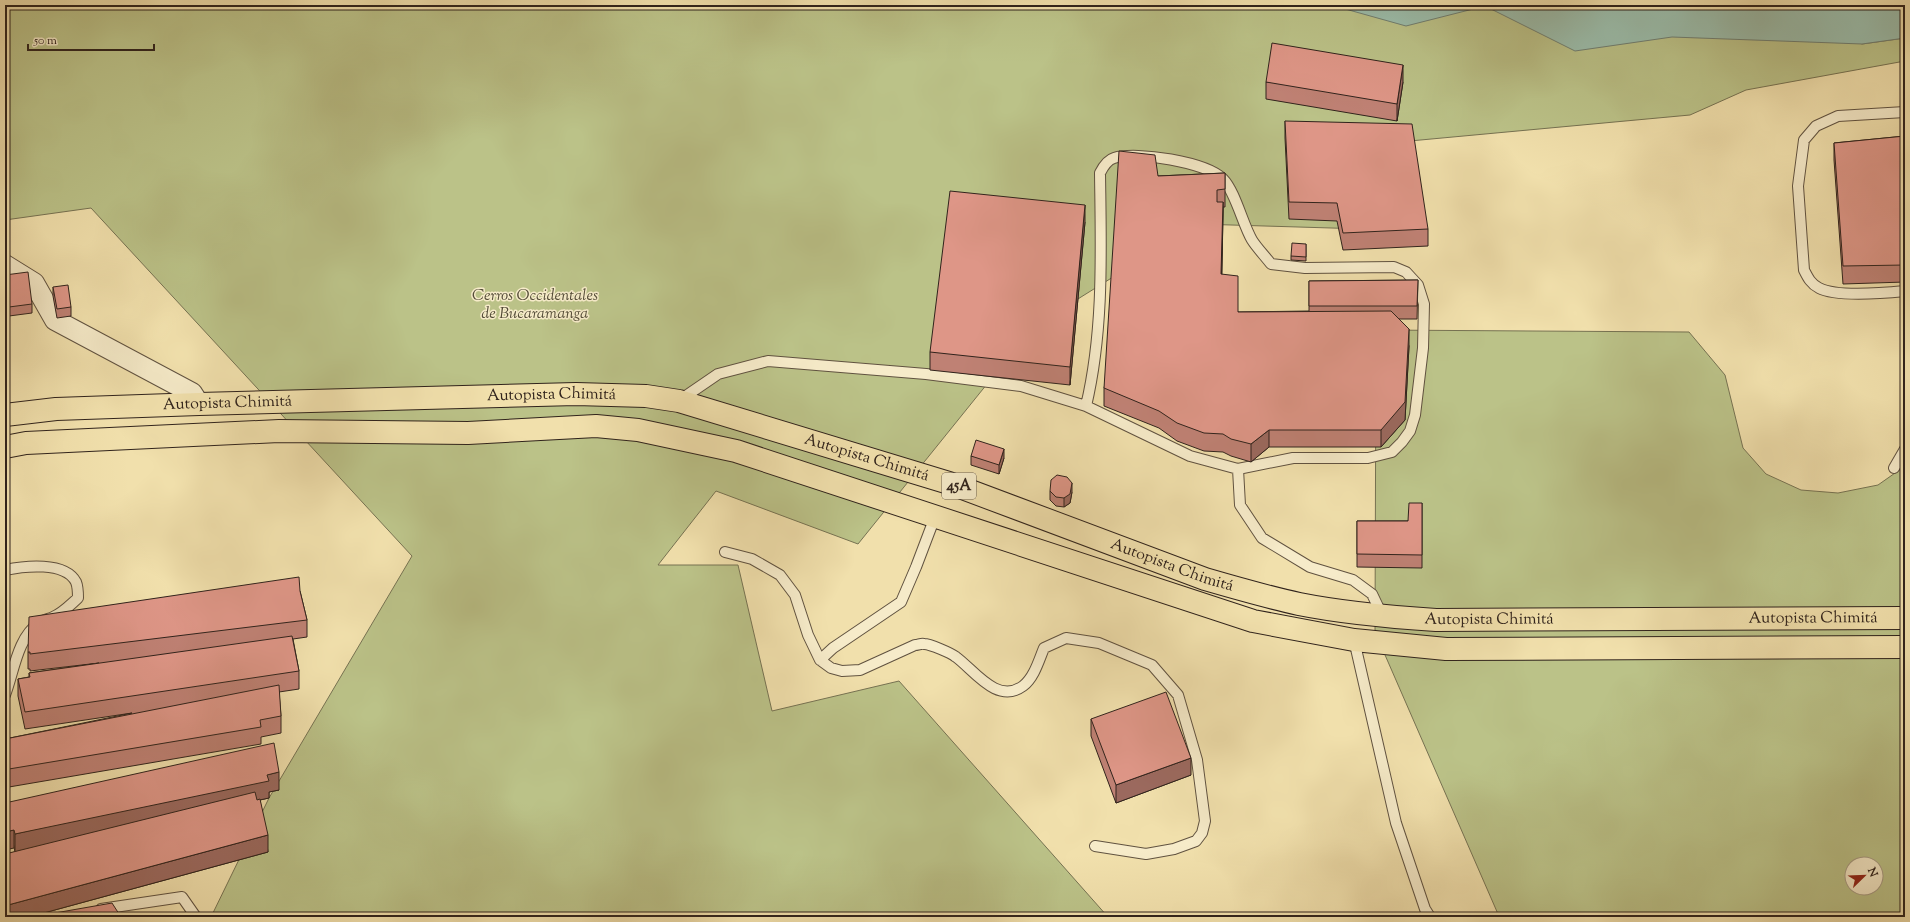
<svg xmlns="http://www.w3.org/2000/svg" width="1910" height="922" viewBox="0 0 1910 922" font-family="'Sorts Mill Goudy',serif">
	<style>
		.green { fill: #bbc288; stroke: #767252; fill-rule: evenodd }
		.water { fill: #9bbdab; stroke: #707f72 }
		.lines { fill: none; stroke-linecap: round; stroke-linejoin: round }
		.service-casing { stroke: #605240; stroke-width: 12 }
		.minor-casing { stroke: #605240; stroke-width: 22 }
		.trunk-casing { stroke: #30231c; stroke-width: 24 }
		.service { stroke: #f6ebc9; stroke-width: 10 }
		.minor { stroke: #f6ebc9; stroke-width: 20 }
		.trunk { stroke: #f1e0ac; stroke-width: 22 }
		.wall { fill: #bf8174; stroke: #30231c }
		.shaded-wall { fill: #9b695e; stroke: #30231c }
		.building { fill: #de9687; stroke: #30231c }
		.labels { text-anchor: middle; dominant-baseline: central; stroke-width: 3; stroke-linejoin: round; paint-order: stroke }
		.shield { fill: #f6ebc9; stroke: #6b5f50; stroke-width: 1 }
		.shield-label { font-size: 15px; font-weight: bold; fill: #30231c }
		.park-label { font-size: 16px; font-style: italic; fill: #534b37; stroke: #f6ebc9 }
		.street-label { font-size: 16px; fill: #30231c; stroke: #f6ebc9 }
	</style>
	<rect width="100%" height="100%" fill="#f1e0ac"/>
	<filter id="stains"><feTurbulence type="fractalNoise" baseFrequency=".005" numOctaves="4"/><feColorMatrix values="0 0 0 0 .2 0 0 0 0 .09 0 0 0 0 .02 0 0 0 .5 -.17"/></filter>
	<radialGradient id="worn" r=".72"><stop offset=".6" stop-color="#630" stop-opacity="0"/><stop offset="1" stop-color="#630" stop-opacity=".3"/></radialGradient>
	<path class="green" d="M5,5h1744l113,39 43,-6v23l-159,29 -56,25 -291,27 -1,88 -200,-6 -165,103 -175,217 -142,-53 -58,74h80l34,146 127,-30 209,236h-897l58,-119 143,-242 -321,-348 -86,12z
		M1376,330l313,2 36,43 18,73 23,26 35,16 37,3 40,-8 27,-19v451h-362l-45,-3 -123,-282zM1852,864h24v24h-24z"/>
	<path class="water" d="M1331,5h574v33l-43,6 -190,-7 -97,14 -90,-45 -79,20z"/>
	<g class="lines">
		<defs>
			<path id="service" d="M1905,112l-67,4 -22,10 -12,14 -6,46 6,84c4,8 7,14 15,18 17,9 66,5 86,3
				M680,400l38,-26 50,-13 158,13 95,12 65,20c18,-76 15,-155 14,-233 3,-6 7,-13 14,-15 23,-7 92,4 109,21 12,12 20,46 29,61 5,8 13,16 19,24l34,4 89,-1 12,5 12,13 6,19 -1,44 -8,67 -5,16 -8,11 -10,10 -24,6h-75l-55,11 2,36 22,33 48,29 43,13 19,14 11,23
				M1086,406l104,50 48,13
				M1894,468l11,-19
				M725,552l27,7 28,16 15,20 13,40 12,25 11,8 11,3 18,-1 55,-25c3,0 7,-2 9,-1 6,0 27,9 32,13 18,13 41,48 67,29 11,-8 16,-26 21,-38l22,-10 33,5 53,22 26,30 19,65 8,61 -3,12 -6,8 -22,8 -28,5 -51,-8
				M5,570c19,-4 60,-9 71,12 2,5 2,11 2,16 -8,7 -15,15 -25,19 -4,2 -10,3 -14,6 -22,15 -25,49 -34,72
				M1354,640l42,183 29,86 5,8
				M820,660l13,-12 68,-46 15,-35 19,-50
				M101,909l81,-12 14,20"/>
			<path id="minor" d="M5,265l29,18 21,37 137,73 7,11"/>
			<g id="trunk">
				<path id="s1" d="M5,415l51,-6 143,-5 377,-10 70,2 33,5 270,82 256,96c31,9 62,18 94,25 45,9 91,13 137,16l469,-2"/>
				<path d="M5,447l21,-4 253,-12 189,2 128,-7 42,4 98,21 517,170 101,19 92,9 459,-2"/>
			</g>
		</defs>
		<use href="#service" class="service-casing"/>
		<use href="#minor" class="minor-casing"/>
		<use href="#trunk" class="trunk-casing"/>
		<use href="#service" class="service"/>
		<use href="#minor" class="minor"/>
		<use href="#trunk" class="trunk"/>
	</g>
	<path class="wall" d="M1266,82h137l-6,39 -131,-22z
		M1285,121l143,108v17l-85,4 -6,-29 -48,-2 -4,-81z
		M1905,136v146l-62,2 -9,-124v-17z
		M1225,173v34h-2l-1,67 16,38 71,-1v-30l109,-1 -1,39h-18l10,27 -4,74 -24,27h-112l-18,15 -20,-6 -8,-4 -19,-1 -27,-10 -18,-13 -55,-22v-18l54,-212z
		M1085,222l-15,163 -140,-15v-18z
		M1306,244v17l-15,-1v-4z
		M5,275l27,29v9l-23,3 -4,-24z
		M53,287l18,20v9l-14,2 -4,-22z
		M971,456l33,2 -5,16 -28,-9z
		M1050,491l22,1 -2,11 -6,4 -8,-1 -6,-6z
		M1422,503v65l-65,-1v-46h51z
		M300,591l7,29v17l-14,2 6,32v18l-20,3 2,24v17l-20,4v7l-252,43 -1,-6 -3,1v-43l127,-26 -107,16 -7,-33v-17l11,-2v-4l70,-10 -69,8v-2h-2v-17z
		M1091,719l100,56 -75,28 -25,-67z
		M279,790l-10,2v6l-9,2 8,52 -239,65h-23l-1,-3v-60l10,-2 -10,-49z"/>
	<path class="shaded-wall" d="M1403,65v17l-6,39v-17z
		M1223,202v17l-2,72v-17z
		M1085,205v17l-15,163v-18z
		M1409,329v17l-4,74 -24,27v-17z
		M1269,430v17l-18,15v-18z
		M1004,449v9l-5,16v-9z
		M1072,483v9l-2,11 -6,4v-9z
		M1191,758v17l-75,28v-18z
		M279,772v18l-10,2v6l-254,54v-18z
		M14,830v18l-9,2v-18z
		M268,835v17l-239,65h-21v-12z"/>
	<path class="building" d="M1272,43l131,22 -6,39 -131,-22z
		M1285,121l127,3 16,105 -85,4 -6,-30 -48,-1z
		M1905,136v129l-62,1 -9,-123z
		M1119,151l36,4 3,21 67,-3v16l-8,1v12h6l-2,72 17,2v36l153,-1 18,18 -4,73 -24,28h-112l-18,14 -20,-5 -8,-5 -19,-1 -27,-10 -18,-12 -55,-23z
		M950,191l135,14 -15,162 -140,-15z
		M1292,243l14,1v13l-15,-1z
		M28,272l4,32 -23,3 -4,-23v-9z
		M1418,280l-1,26h-108v-25z
		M68,285l3,22 -14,2 -4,-22z
		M976,440l28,9 -5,16 -28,-9z
		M1057,475l10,2 5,6 -2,11 -6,4 -8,-1 -6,-6 1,-11z
		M1409,503h13v52l-65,-1v-33h51z
		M299,577l1,14 7,29 -277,34v-2h-2l1,-35z
		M292,636l7,35 -274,41 -7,-33 12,-2 -1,-4z
		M279,685l2,31 -21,4 1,7 -252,42 -1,-5 -3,1v-26z
		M1166,692l25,66 -75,27 -25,-66z
		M274,743l5,29 -12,3 2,6 -254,53 -1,-4 -9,2v-29z
		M255,792l2,8 3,-1 8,36 -260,70 -3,-8v-43z
		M112,903l9,14h-89z"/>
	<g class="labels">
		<rect class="shield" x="942" y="473" width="34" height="26" rx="3"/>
		<g class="shield-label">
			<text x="959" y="486">45A</text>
		</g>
		<g class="park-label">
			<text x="535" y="296">Cerros Occidentales<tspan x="535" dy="18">de Bucaramanga</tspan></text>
		</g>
		<g class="street-label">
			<text stroke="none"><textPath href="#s1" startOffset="547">Autopista Chimitá</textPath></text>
			<text stroke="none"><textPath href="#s1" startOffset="223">Autopista Chimitá</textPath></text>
			<text stroke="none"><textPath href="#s1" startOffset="871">Autopista Chimitá</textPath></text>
			<text stroke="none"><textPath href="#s1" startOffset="1195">Autopista Chimitá</textPath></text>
			<text stroke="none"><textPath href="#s1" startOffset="1843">Autopista Chimitá</textPath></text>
			<text stroke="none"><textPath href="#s1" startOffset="1519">Autopista Chimitá</textPath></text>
		</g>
	</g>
	<rect width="1910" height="922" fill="none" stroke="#f1e0ac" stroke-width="20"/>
	<rect x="6" y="6" width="1898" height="910" fill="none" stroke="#30231c" stroke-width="2"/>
	<rect x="10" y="10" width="1890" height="902" fill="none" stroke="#30231c"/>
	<g transform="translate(1864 876) rotate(67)"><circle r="19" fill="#f6ebc9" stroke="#a79b84"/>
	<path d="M0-3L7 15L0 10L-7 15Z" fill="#8f2418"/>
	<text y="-6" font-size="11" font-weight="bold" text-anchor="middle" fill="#30231c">N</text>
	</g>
	<path d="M28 44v6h126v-6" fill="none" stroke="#30231c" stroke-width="2"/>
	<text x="34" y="44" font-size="12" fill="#30231c" stroke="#f6ebc9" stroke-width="3" paint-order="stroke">50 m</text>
	<rect width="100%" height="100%" filter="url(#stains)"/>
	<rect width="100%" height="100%" fill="url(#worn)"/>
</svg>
